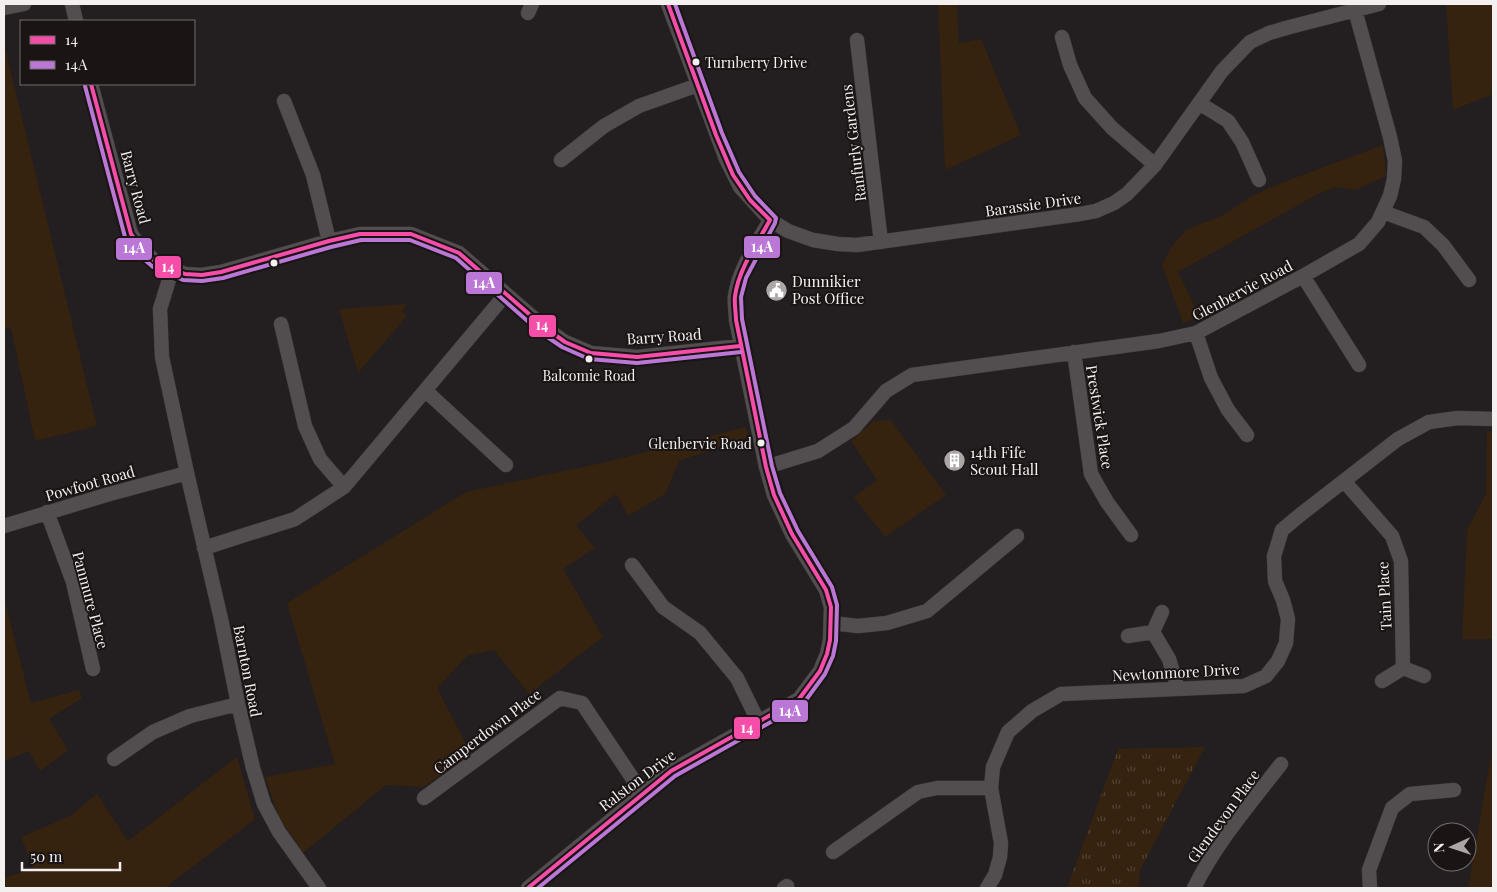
<svg xmlns="http://www.w3.org/2000/svg" width="1497" height="892" viewBox="0 0 1497 892" font-family="'Playfair Display',serif">
	<style>
		.grass { fill: #352310 }
		.park { fill: url(#park-tufts) }
		.lines { fill: none; stroke-linecap: round; stroke-linejoin: round }
		.minor-casing { stroke: #3e3a3b; stroke-width: 15 }
		.minor { stroke: #524e4f; stroke-width: 14 }
		.bus-1-casing { stroke: #1a1415; stroke-width: 8 }
		.bus-2-casing { stroke: #1a1415; stroke-width: 8 }
		.bus-1 { stroke: #f54da8; stroke-width: 4 }
		.bus-2 { stroke: #ba77d6; stroke-width: 4 }
		.bus-dot { fill: #f5f0f0; stroke: #1a1415; stroke-width: 2 }
		.labels { text-anchor: middle; dominant-baseline: central; stroke-width: 4; stroke-linejoin: round; paint-order: stroke }
		.bus-label { font-size: 14px; fill: #f5f0f0; stroke: #1a1415; text-anchor: start }
		.street-label { font-size: 15px; fill: #f5f0f0; stroke: #1a1415 }
		.poi-label { font-size: 15px; fill: #f5f0f0; stroke: #1a1415; text-anchor: start }
		.line-badge { stroke: #1a1415; stroke-width: 2 }
		.badge-label { font-size: 14px; text-anchor: middle; font-weight: bold; fill: #fff }
	</style>
	<defs>
		<pattern id="park-tufts" width="24" height="20" patternUnits="userSpaceOnUse" patternTransform="scale(1.25)"><rect width="24" height="20" fill="#352310"/><path d="M3 7l-1-3M5 7V3M7 7l1-3M15 17l-1-3M17 17v-4M19 17l1-3" fill="none" stroke="#534333"/></pattern>
	</defs>
	<rect width="100%" height="100%" fill="#231e1f"/>
	<path class="grass" d="M938,4h19l2,39 22,-4 40,96 -76,35z
		M1446,4h47v90l-40,16z
		M4,44l93,382 -62,15 -24,-114 -7,2z
		M1383,145l3,31 -30,14 -20,-3 -18,7 -140,78 22,45 -17,6 -21,-58 8,-16 16,-19 39,-16 27,-18 29,-13z
		M407,304l-5,7 5,5 -49,57 -19,-64z
		M891,420l55,75 -61,42 -31,-40 23,-17 -26,-39 23,-20z
		M746,427l2,10 -69,24 -14,33 -37,22 -12,-22 -40,31 19,23 -32,21 40,68 -74,57 -35,-44 -27,6 -30,32 35,67 -49,32 -37,-2 -83,68 -24,-36 -14,-40 70,-13 -48,-161 179,-111 140,-30z
		M1487,431l6,1v207h-31l5,-109 19,-36z
		M4,605h2l25,98 48,-13 3,8 -33,21 19,31 -28,21 -11,-20 -25,10z
		M1493,744v144h-25z
		M237,757l18,62 -90,69h-161v-10l29,-10 -12,-31 49,-21 27,-22 31,47z"/>
	<path class="park" d="M1205,747l-65,123 -1,18h-72l51,-139z"/>
	<g class="lines">
		<defs>
			<path id="minor" d="M72,4l4,17
				M668,4l58,155 14,28 30,33 18,11 25,9 25,4 19,1 223,-31 16,-3 18,-8 13,-9 28,-29 67,-94 28,-29 19,-9 17,-5 93,-24
				M4,8l20,-4
				M528,13l4,-9
				M1062,37l8,28 15,33 27,30 43,37
				M857,40l24,202
				M91,84l40,150 12,16 13,12 29,12 17,1 19,-3 108,-31 31,-7h51l48,19 85,74 21,15 26,11 46,4 103,-11
				M284,101l29,74 16,66
				M1199,103l29,18 14,21 17,38
				M561,160l43,-34 35,-20 59,-21
				M1383,212l41,15 19,18 26,35
				M172,270l-12,39 2,48 25,116 34,146 17,85 15,64 11,36 15,28 40,56
				M1303,276l56,89
				M281,324l24,102 15,33 24,28
				M1196,333l15,45 17,32 19,25
				M1074,352l17,122 16,28 24,33
				M426,391l80,74
				M766,467l52,-16 36,-23 32,-37 26,-16 247,-34 37,-8 107,-57 56,-32 19,-22 12,-26 4,-17 1,-18 -5,-24 -35,-127
				M1344,481l48,55 9,25 2,107
				M47,512l26,70 20,87
				M4,526l102,-31 81,-22
				M204,548l91,-29 49,-32 162,-193
				M632,565l31,42 37,26 37,45 22,45
				M831,623l27,3 29,-3 40,-12 90,-75
				M1153,632l16,27 9,30
				M1128,636l25,-4 9,-20
				M1382,681l21,-13 21,8
				M114,759l39,-27 37,-16 48,-12
				M424,798l136,-100 22,5 61,91
				M833,852l85,-60 19,-4h54
				M528,888l143,-117 128,-72 21,-28 7,-17 3,-14 1,-33 -5,-17 -34,-56 -18,-39 -8,-28 -30,-147c0,-8 -2,-17 -1,-24 4,-28 22,-52 35,-76
				M784,888l3,-2
				M987,888l8,-13 5,-18 1,-14 -10,-55 2,-21 15,-35 24,-21 29,-17 183,-8 22,-10 12,-15 8,-18 2,-24 -5,-19 -8,-19 -1,-25 8,-26 18,-15 98,-76 31,-17 29,-4 35,1
				M1194,888c22,-45 56,-84 87,-124
				M1370,888l-1,-18 23,-62 18,-14 44,-4"/>
		</defs>
		<use href="#minor" class="minor-casing"/>
		<use href="#minor" class="minor"/>
		<defs>
			<path id="bus-1" d="M91,84l40,150 12,16 13,12 29,12 17,1 19,-3 108,-31 31,-7h51l48,19 85,74 21,15 26,11 46,4 103,-11
				M528,888l143,-117 128,-72 21,-28 7,-17 3,-14 1,-33 -5,-17 -34,-56 -18,-39 -8,-28 -30,-147c0,-8 -2,-16 -1,-24 4,-28 22,-52 35,-76l-20,-20 -17,-25 -17,-40 -48,-131"/>
			<path id="bus-2" d="M85,86l40,151 13,17 15,13 30,13 19,1 21,-3 108,-31 30,-7h49l46,18 84,74 22,15 27,12 48,4 104,-11
				M538,888l137,-112 128,-72 22,-30 8,-18 3,-15 1,-36 -5,-18 -34,-56 -18,-38 -8,-27 -30,-147 -1,-22 5,-19 29,-55 1,-5 -21,-22 -16,-24 -17,-39 -47,-129"/>
		</defs>
		<use href="#bus-1" class="bus-1-casing"/>
		<use href="#bus-2" class="bus-2-casing"/>
		<use href="#bus-1" class="bus-1"/>
		<use href="#bus-2" class="bus-2"/>
	</g>
	<defs>
		<symbol id="civic-disc" viewBox="-11 -11 22 22"><circle r="9.5" fill="#aca6a7" stroke="#1a1415"/><path d="M-.6-6.5H3V-4.5H.6V-3L4-1V1h2V6H-6V1h2V-1L-.6-3ZM-1.2 2.5V6h2.4V2.5Z" fill="#fff"/></symbol>
		<symbol id="building-disc" viewBox="-11 -11 22 22"><circle r="9.5" fill="#aca6a7" stroke="#1a1415"/><path d="M-4-6H4V6H1V3H-1V6H-4ZM-2.5-4.3h1.7v1.8h-1.7ZM.8-4.3h1.7v1.8H.8ZM-2.5-1h1.7V.8h-1.7ZM.8-1h1.7V.8H.8Z" fill="#fff"/></symbol>
	</defs>
	<g fill-rule="evenodd">
		<use href="#civic-disc" x="764" y="278" width="25" height="25"/>
		<use href="#building-disc" x="942" y="448" width="25" height="25"/>
	</g>
	<g class="bus-dot">
		<circle cx="696" cy="62" r="4.5"/>
		<circle cx="274" cy="263" r="4.5"/>
		<circle cx="589" cy="359" r="4.5"/>
		<circle cx="761" cy="443" r="4.5"/>
	</g>
	<g class="labels">
		<g class="bus-label">
			<text x="705" y="62">Turnberry Drive</text>
			<text x="589" y="375" text-anchor="middle">Balcomie Road</text>
			<text x="752" y="443" text-anchor="end">Glenbervie Road</text>
		</g>
		<g class="street-label">
			<text transform="translate(853 143) rotate(-97)">Ranfurly Gardens</text>
			<text transform="translate(136 187) rotate(75)">Barry Road</text>
			<text transform="translate(1033 204) rotate(-8)">Barassie Drive</text>
			<text transform="translate(1242 290) rotate(-28)">Glenbervie Road</text>
			<text transform="translate(664 336) rotate(-4)">Barry Road</text>
			<text transform="translate(1100 417) rotate(81)">Prestwick Place</text>
			<text transform="translate(90 483) rotate(-16)">Powfoot Road</text>
			<text transform="translate(1384 596) rotate(-93)">Tain Place</text>
			<text transform="translate(91 600) rotate(75)">Panmure Place</text>
			<text transform="translate(248 671) rotate(79)">Barnton Road</text>
			<text transform="translate(1176 672) rotate(-3)">Newtonmore Drive</text>
			<text transform="translate(487 731) rotate(-37)">Camperdown Place</text>
			<text transform="translate(637 780) rotate(-37)">Ralston Drive</text>
			<text transform="translate(1223 816) rotate(-54)">Glendevon Place</text>
		</g>
		<g class="poi-label">
			<text x="792" y="281">Dunnikier<tspan x="792" dy="17">Post Office</tspan></text>
			<text x="970" y="452">14th Fife<tspan x="970" dy="17">Scout Hall</tspan></text>
		</g>
	</g>
	<g class="line-badge">
		<rect x="743" y="235" width="38" height="24" rx="5" fill="#ba77d6"/>
		<rect x="115" y="237" width="38" height="24" rx="5" fill="#ba77d6"/>
		<rect x="154" y="255" width="28" height="24" rx="5" fill="#f54da8"/>
		<rect x="465" y="271" width="38" height="24" rx="5" fill="#ba77d6"/>
		<rect x="528" y="314" width="29" height="24" rx="5" fill="#f54da8"/>
		<rect x="771" y="699" width="38" height="24" rx="5" fill="#ba77d6"/>
		<rect x="733" y="716" width="28" height="24" rx="5" fill="#f54da8"/>
	</g>
	<g class="badge-label">
		<text x="762" y="252">14A</text>
		<text x="134" y="253">14A</text>
		<text x="168" y="272">14</text>
		<text x="484" y="288">14A</text>
		<text x="542" y="330">14</text>
		<text x="790" y="716">14A</text>
		<text x="747" y="733">14</text>
	</g>
	<rect width="1497" height="892" fill="none" stroke="#f5f0f0" stroke-width="10"/>
	<rect x="20" y="20" width="175" height="65" fill="#1a1415" stroke="#726c6d"/>
	<rect x="30" y="36" width="25" height="8" fill="#f54da8" stroke="#726c6d"/>
	<text x="65" y="45" font-size="15" fill="#f5f0f0">14</text>
	<rect x="30" y="61" width="25" height="8" fill="#ba77d6" stroke="#726c6d"/>
	<text x="65" y="70" font-size="15" fill="#f5f0f0">14A</text>
	<g transform="translate(1452 847) rotate(267)"><circle r="24" fill="#1a1415" stroke="#726c6d"/>
	<path d="M0-4L9 19L0 12L-9 19Z" fill="#aca6a7"/>
	<text y="-8" font-size="14" font-weight="bold" text-anchor="middle" fill="#f5f0f0">N</text>
	</g>
	<path d="M22 862v8h98v-8" fill="none" stroke="#f5f0f0" stroke-width="2.5"/>
	<text x="30" y="862" font-size="15" fill="#f5f0f0" stroke="#1a1415" stroke-width="4" paint-order="stroke">50 m</text>
</svg>
